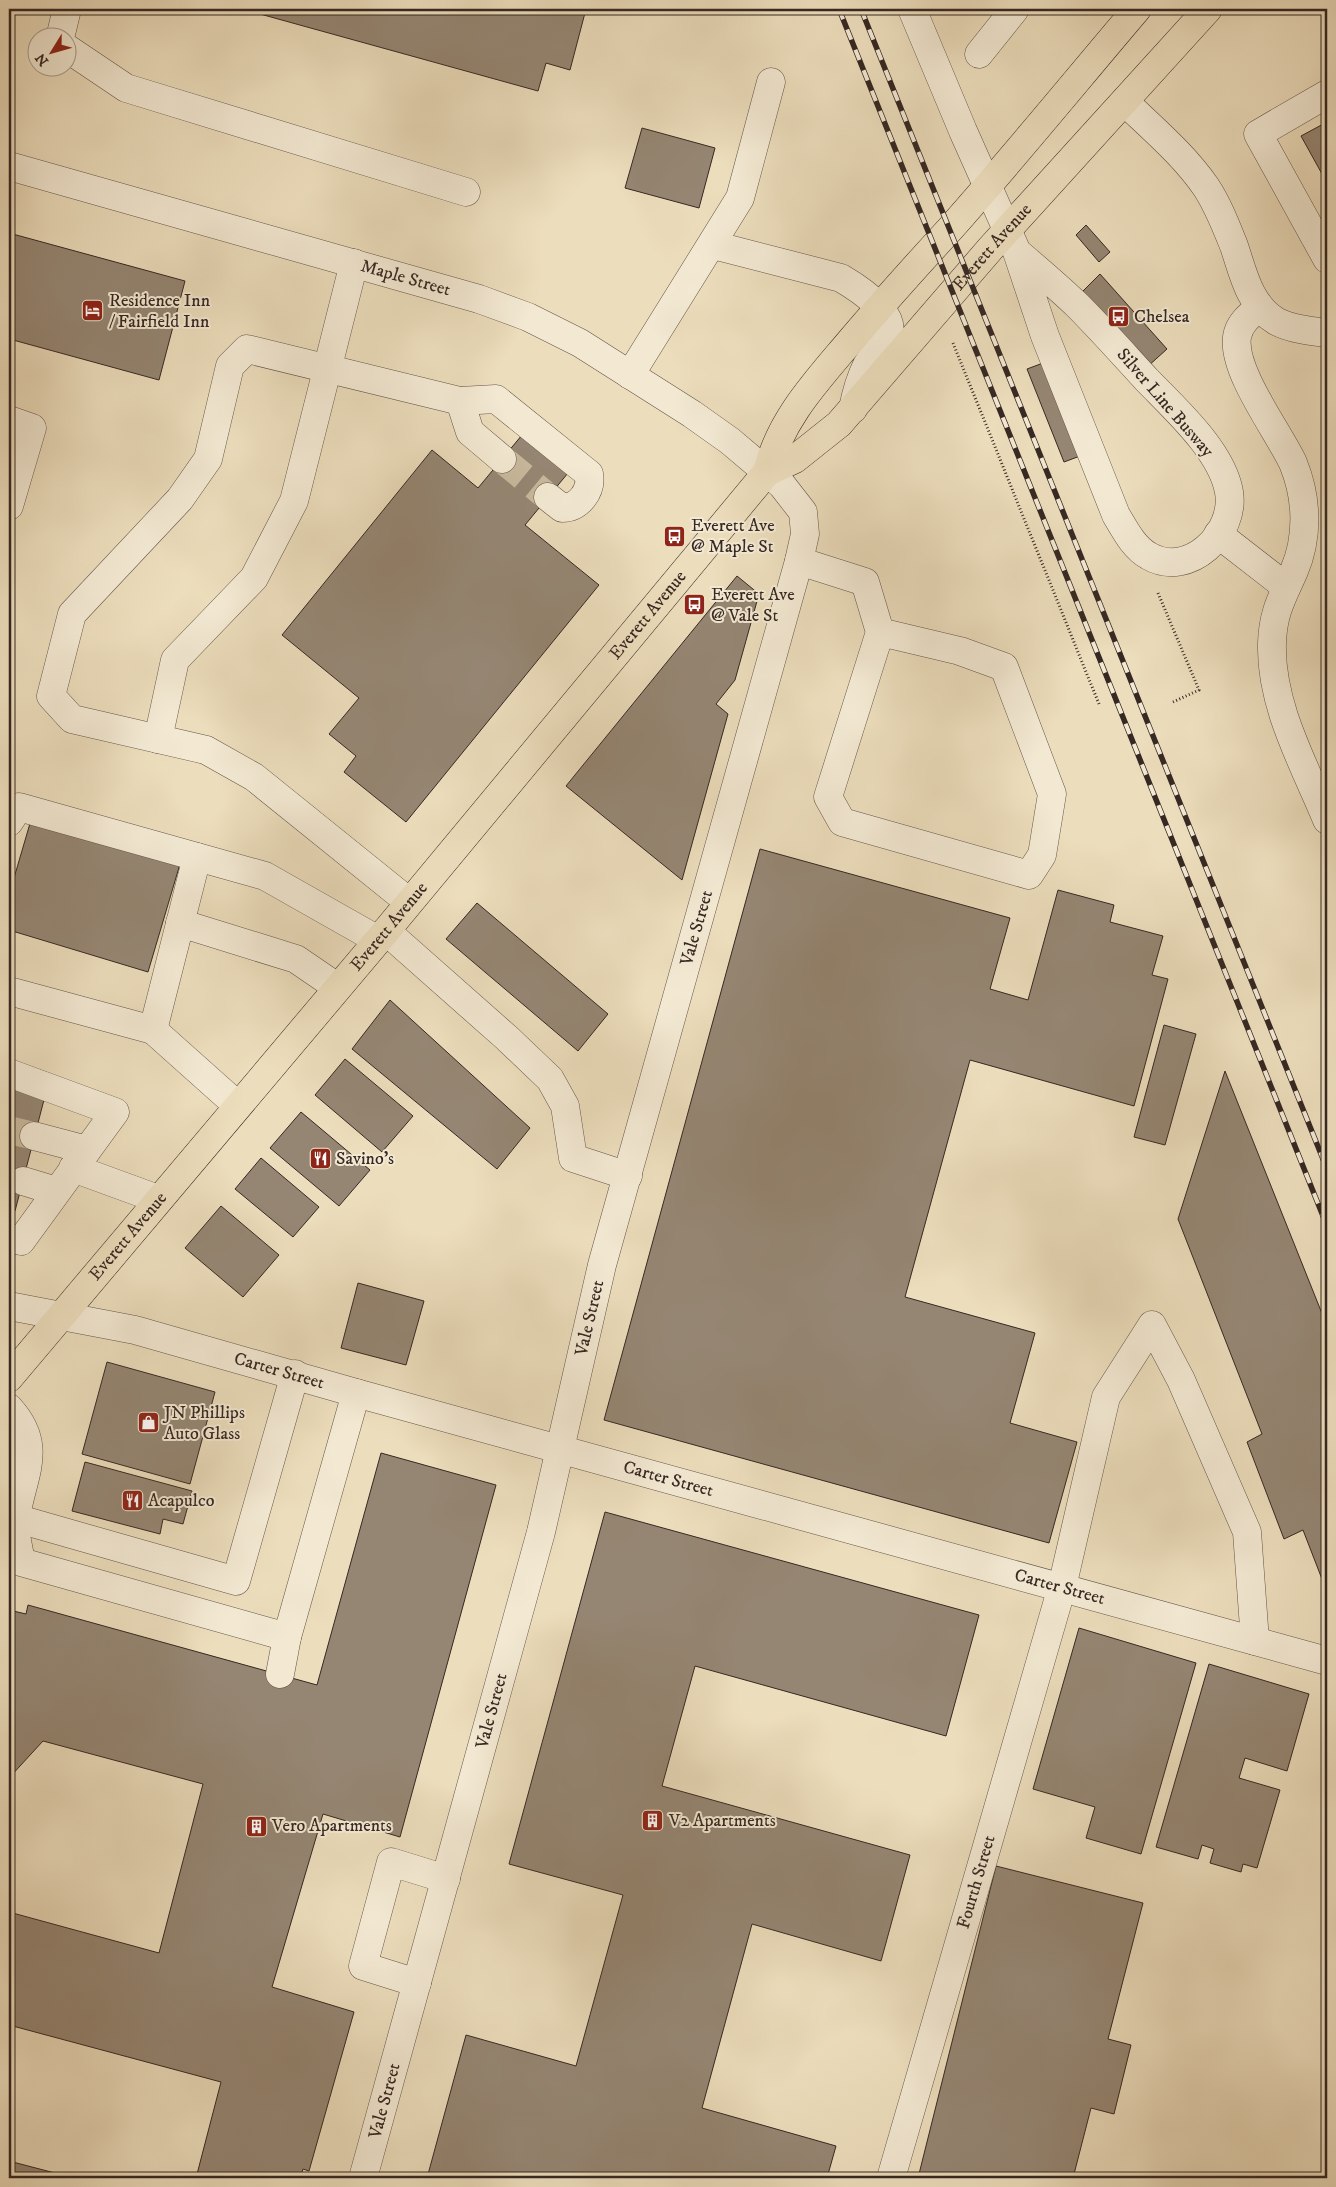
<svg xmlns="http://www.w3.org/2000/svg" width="1336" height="2187" viewBox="0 0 1336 2187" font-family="'IM FELL DW Pica',serif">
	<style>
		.building { fill: #958673; stroke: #362823 }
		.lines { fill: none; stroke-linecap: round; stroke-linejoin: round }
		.minor-tunnel { stroke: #c8b99d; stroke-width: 28; stroke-dasharray: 28 14; stroke-linecap: butt }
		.minor-casing { stroke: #645549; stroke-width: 29 }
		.major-casing { stroke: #362823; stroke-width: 29 }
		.path { stroke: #362823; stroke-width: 3; stroke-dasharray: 1 2.5; stroke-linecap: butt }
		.minor { stroke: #f3e9d3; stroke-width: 28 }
		.major { stroke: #ecddbc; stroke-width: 28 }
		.rail-casing { stroke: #362823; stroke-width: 5.5 }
		.rail { stroke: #f3e9d3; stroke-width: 4; stroke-dasharray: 11; stroke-linecap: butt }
		.labels { text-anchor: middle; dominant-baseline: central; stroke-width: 4; stroke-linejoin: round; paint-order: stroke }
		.street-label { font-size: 18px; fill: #362823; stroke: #f3e9d3 }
		.poi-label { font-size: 18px; fill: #362823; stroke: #f3e9d3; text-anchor: start }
	</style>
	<rect width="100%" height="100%" fill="#ecddbc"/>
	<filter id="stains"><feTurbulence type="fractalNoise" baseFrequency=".004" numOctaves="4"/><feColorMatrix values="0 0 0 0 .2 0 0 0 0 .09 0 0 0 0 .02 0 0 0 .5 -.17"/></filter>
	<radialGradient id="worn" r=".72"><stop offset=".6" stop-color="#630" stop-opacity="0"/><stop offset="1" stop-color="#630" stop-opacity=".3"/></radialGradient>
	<path class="building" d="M242,9h344l-16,61 -24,-7 -8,28z
		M1327,122v61l-26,-47z
		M642,128l73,20 -16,60 -74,-20z
		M1086,225l24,27 -11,10 -23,-27z
		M9,233l176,48 -26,99 -146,-40 -4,16z
		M1100,274l67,75 -21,19 -66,-74z
		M1051,360l37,93 -24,9 -37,-93z
		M522,435l46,38 -43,52 74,60 -193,237 -62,-50 12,-16 -27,-22 30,-36 -77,-63 150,-185 46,38z
		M737,576l22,18 -24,86 -19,24 12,10 -46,166 -116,-94z
		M31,820l149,44 -32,108 -139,-42v-35z
		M760,849l250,69 -20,71 38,11 30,-110 56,15 -4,17 53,14 -11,39 16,4 -34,127 -164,-46 -65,237 130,36 -25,90 67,19 -28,101 -445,-123z
		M477,903l131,111 -30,37 -132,-112z
		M390,1000l140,128 -33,41 -145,-120z
		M1164,1025l32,9 -31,111 -31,-8z
		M345,1059l68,57 -31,36 -67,-57z
		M1225,1071l102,255v266l-24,-62 -19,9 -37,-97 15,-8 -84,-215z
		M9,1086l36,10 -30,115 -6,-2z
		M301,1112l69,58 -31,36 -69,-58z
		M261,1158l58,49 -26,30 -58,-48z
		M221,1206l58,49 -36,42 -58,-49z
		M358,1283l66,18 -18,64 -65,-17z
		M107,1362l108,30 -25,92 -108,-30z
		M381,1453l115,32 -96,352 -77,-23 -51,173 82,25 -45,159 -6,-2 -3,9h-104l25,-96 -212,-57v-113l150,41 44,-169 -160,-43 -34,37v-168l17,4 2,-9 289,80z
		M85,1462l107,29 -9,33 -20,-5 -3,15 -88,-23z
		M605,1512l374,103 -33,121 -251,-70 -33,120 248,69 -29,106 -129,-37 -50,184 134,38 -9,32h-400l39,-143 110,31 47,-171 -114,-31z
		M1079,1628l117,35 -55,191 -55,-16 9,-31 -62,-18z
		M1209,1664l100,30 -22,77 -42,-13 -6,20 41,12 -23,78 -14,-4 -2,8 -31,-9 4,-14 -12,-4 -4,14 -42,-12z
		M996,1866l147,37 -35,136 23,6 -17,69 -23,-6 -18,70h-86l-18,-4 -1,4h-50z
		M9,2161l65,17h-65z"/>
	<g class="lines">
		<path class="minor-tunnel" d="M502,459l46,38
			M9,1130l25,6"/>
		<defs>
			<g id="minor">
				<path d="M912,9l51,122 54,121 28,84 71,179c9,15 18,33 33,41 40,23 87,-23 80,-64 -7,-41 -54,-83 -82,-112 -23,-25 -46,-51 -70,-75 -19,-18 -40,-36 -60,-53"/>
				<path d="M60,38l7,-29"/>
				<path d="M68,49l58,39 340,104"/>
				<path d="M979,54l36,-45"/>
				<path d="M1327,94l-69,40 69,125"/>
				<path d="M1125,102c28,27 59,53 81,85 12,18 20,39 28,59 9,26 15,59 42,75 15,8 34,10 51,12"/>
				<path id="s1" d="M9,166l470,133 49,18 52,26 112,71 38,27 52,44 21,27 2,22 -6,27 -197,704 -61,267 -178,646"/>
				<path d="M713,245l128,33c17,10 57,35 47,59 -4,10 -15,17 -21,28 -7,14 -11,28 -14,44"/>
				<path d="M1260,307c-10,8 -21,16 -23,30 -5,34 41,94 56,126 14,34 16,73 1,108 -12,27 -21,41 -22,72 -2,62 32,121 55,177"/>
				<path d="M630,375l110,-177 31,-116"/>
				<path d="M9,420l23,8 -23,78"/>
				<path d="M502,459l-32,-27 -10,-31 36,-2 93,75c3,17 -10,34 -27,34l-14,-11"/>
				<path d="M1218,534l67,52"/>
				<path d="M799,561l66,21 15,50 -52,165 14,25 187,53 13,-20 10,-61 -48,-127 -44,-16 -80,-19"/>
				<path d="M158,739l17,-79 79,-82 40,-77 60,-238"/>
				<path d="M9,822l10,-15 246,69 113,64"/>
				<path d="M409,902l-155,-125 -48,-27 -134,-31 -21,-23 21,-82 108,-115 28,-40 22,-93 17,-17 213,52"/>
				<path d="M180,923l116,36 41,28"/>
				<path d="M386,931l121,107 43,41 15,27 8,52 55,18"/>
				<path d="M9,991l144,39 44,-173"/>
				<path d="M153,1030l84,75"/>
				<path d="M9,1073l106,39 -94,129 -12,-3"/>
				<path d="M34,1136l53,14"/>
				<path d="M73,1168l85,31"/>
				<path d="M23,1181l33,10"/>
				<path id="s2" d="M9,1306l126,24 221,63 971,268"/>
				<path d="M9,1408c35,38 14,66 7,108 -3,14 3,32 5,46l266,75 69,-244"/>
				<path d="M15,1518l221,63 59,-207"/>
				<path d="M280,1674l7,-37"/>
				<path d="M417,1983l-54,-17 28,-104 55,17"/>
				<path id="s3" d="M891,2178l171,-591 44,-190 46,-72 29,55 66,152 8,109"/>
			</g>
			<g id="major">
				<path id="s4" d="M767,472l28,-13 44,-35 151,-175 218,-240"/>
				<path id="s5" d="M9,1378l377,-447 381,-459c13,-51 46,-87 80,-127 33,-39 68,-78 103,-116 64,-72 125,-147 187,-220"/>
			</g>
		</defs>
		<use href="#minor" class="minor-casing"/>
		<use href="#major" class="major-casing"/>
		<path class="path" d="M953,343l146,361
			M1158,593l41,97 -26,12"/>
		<use href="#minor" class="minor"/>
		<use href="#major" class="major"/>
		<defs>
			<path id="rail" d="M839,9l488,1217
				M861,9l466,1160"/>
		</defs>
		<use href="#rail" class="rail-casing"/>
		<use href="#rail" class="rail"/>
	</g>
	<defs>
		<symbol id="hotel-square" viewBox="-11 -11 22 22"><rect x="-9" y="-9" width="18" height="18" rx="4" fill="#8f2418" stroke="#f3e9d3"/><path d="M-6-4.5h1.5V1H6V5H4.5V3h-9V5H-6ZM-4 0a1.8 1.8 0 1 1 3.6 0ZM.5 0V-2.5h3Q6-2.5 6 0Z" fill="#fff"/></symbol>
		<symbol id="bus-square" viewBox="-11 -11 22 22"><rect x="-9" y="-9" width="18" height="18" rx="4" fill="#8f2418" stroke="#f3e9d3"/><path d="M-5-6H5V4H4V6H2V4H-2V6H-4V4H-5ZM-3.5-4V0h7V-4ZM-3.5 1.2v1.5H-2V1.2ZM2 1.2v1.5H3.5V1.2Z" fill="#fff"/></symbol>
		<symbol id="restaurant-square" viewBox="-11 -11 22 22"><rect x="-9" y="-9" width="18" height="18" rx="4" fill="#8f2418" stroke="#f3e9d3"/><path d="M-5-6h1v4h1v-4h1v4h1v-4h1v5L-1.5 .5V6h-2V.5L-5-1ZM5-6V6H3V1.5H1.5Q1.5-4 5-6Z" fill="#fff"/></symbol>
		<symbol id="shop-square" viewBox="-11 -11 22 22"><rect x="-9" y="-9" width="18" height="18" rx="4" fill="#8f2418" stroke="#f3e9d3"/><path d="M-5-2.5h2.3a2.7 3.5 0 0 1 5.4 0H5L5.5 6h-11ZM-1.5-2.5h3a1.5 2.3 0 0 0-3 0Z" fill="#fff"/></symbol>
		<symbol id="building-square" viewBox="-11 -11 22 22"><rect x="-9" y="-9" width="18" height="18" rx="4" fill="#8f2418" stroke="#f3e9d3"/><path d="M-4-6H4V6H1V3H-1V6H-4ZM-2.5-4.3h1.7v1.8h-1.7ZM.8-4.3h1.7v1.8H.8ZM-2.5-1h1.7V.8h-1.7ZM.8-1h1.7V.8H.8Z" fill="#fff"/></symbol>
	</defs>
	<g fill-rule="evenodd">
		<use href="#hotel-square" x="80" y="298" width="25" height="25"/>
		<use href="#bus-square" x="1106" y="304" width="25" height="25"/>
		<use href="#bus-square" x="662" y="524" width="25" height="25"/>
		<use href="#bus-square" x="682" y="592" width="25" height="25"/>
		<use href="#restaurant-square" x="308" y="1146" width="25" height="25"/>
		<use href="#shop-square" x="136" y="1410" width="25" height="25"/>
		<use href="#restaurant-square" x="120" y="1488" width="25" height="25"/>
		<use href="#building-square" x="640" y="1808" width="25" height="25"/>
		<use href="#building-square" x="244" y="1814" width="25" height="25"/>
	</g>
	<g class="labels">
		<g class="street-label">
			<text stroke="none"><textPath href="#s4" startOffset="321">Everett Avenue</textPath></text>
			<text stroke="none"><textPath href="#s1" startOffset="412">Maple Street</textPath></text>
			<text transform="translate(1165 403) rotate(49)">Silver Line Busway</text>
			<text stroke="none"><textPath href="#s5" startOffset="995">Everett Avenue</textPath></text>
			<text stroke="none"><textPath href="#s5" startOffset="590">Everett Avenue</textPath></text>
			<text transform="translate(697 928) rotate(-74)">Vale Street</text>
			<text stroke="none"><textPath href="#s5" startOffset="185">Everett Avenue</textPath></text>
			<text transform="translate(590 1318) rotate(-77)">Vale Street</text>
			<text stroke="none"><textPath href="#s2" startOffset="278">Carter Street</textPath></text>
			<text stroke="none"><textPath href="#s2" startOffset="682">Carter Street</textPath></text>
			<text stroke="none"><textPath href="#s2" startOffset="1088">Carter Street</textPath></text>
			<text transform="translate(492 1711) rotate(-75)">Vale Street</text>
			<text stroke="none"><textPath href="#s3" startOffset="308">Fourth Street</textPath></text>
			<text transform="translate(385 2101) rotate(-75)">Vale Street</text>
		</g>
		<g class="poi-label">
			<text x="109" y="301">Residence Inn<tspan x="109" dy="21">/ Fairfield Inn</tspan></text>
			<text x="1134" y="317">Chelsea</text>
			<text x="691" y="526">Everett Ave<tspan x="691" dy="21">@ Maple St</tspan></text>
			<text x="711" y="595">Everett Ave<tspan x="711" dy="21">@ Vale St</tspan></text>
			<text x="336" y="1159">Savino's</text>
			<text x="164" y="1413">JN Phillips<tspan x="164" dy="21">Auto Glass</tspan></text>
			<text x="148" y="1501">Acapulco</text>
			<text x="669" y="1821">V2 Apartments</text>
			<text x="272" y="1826">Vero Apartments</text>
		</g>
	</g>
	<rect width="1336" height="2187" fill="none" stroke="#ecddbc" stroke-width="30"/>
	<rect x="10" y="10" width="1316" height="2167" fill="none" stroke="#362823" stroke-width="2.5"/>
	<rect x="15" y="15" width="1306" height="2157" fill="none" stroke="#362823"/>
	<g transform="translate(52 52) rotate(233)"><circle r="24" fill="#f3e9d3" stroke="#a79c8d"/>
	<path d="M0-4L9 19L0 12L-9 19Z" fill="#8f2418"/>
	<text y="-8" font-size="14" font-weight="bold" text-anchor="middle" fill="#362823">N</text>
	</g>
	<rect width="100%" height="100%" filter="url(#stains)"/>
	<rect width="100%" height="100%" fill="url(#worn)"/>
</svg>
